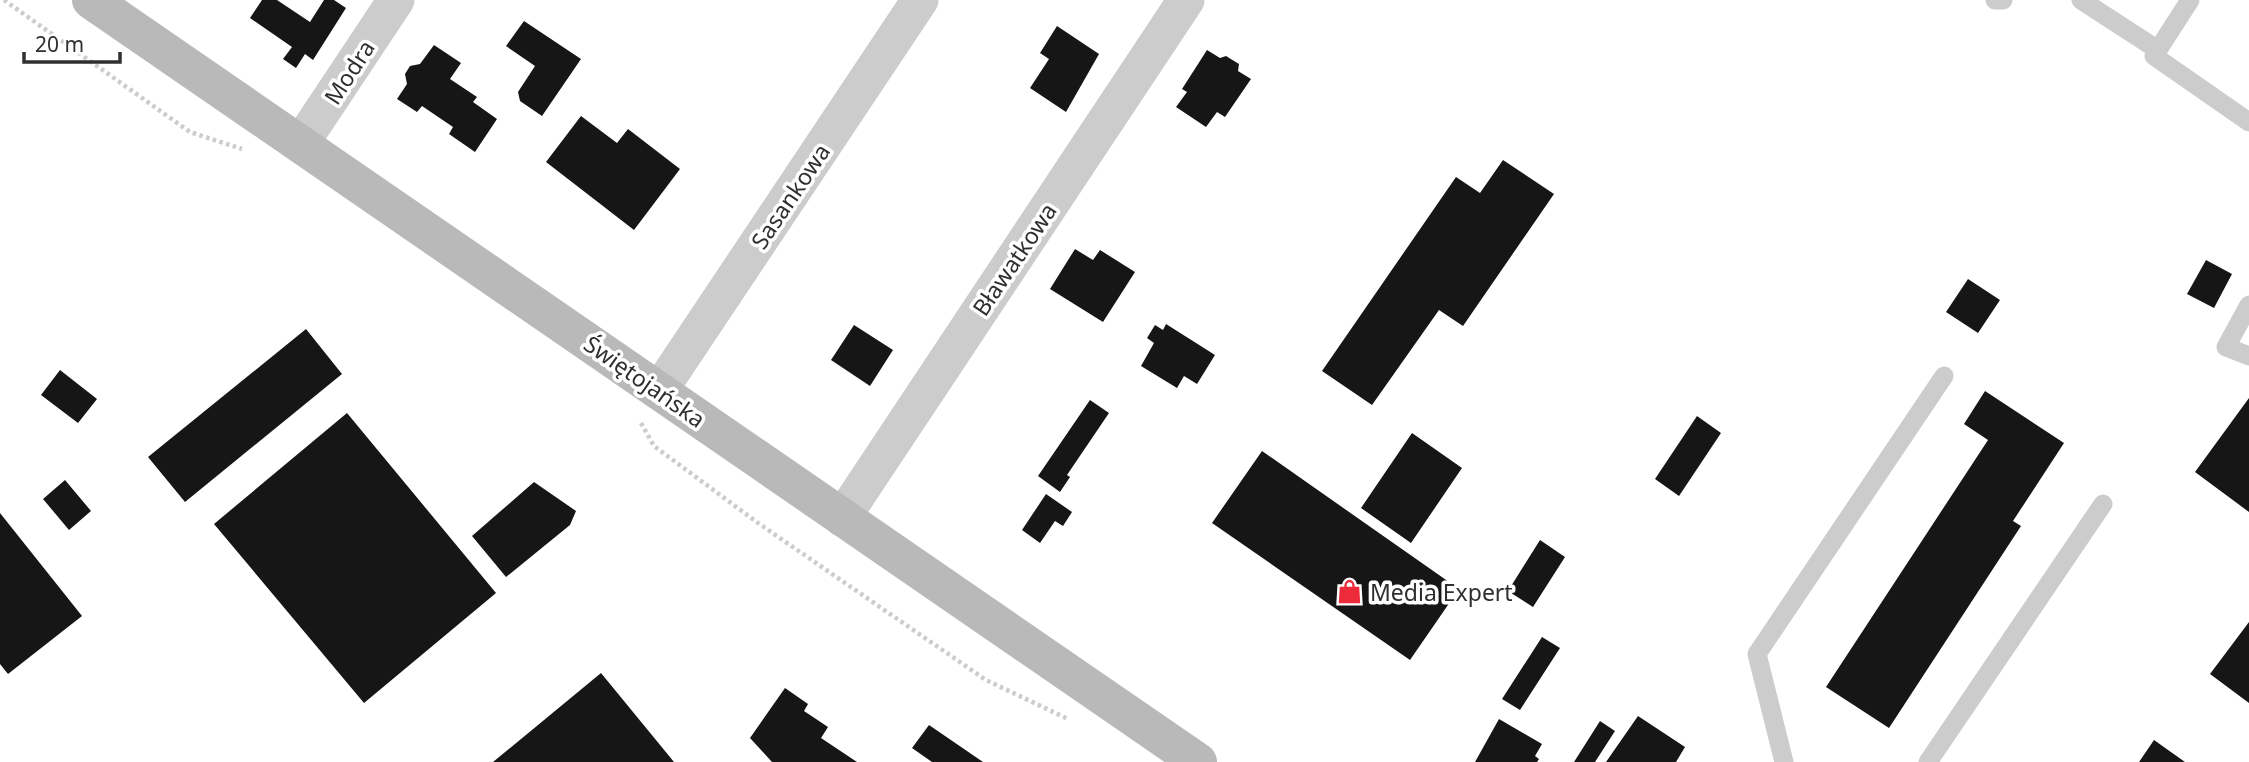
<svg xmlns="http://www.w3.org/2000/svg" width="2249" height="762" viewBox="0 0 2249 762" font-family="'Noto Sans',sans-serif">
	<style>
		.building { fill: #161616 }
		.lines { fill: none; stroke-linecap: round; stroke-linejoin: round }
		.path { stroke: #ccc; stroke-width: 4.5; stroke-dasharray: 3.5 3.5; stroke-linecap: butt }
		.lane { stroke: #ccc; stroke-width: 19 }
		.street { stroke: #ccc; stroke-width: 37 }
		.secondary { stroke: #b9b9b9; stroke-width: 38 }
		.labels { text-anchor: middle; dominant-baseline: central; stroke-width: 7; stroke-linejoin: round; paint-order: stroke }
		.street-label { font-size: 23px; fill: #2f2f2f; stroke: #fff }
		.poi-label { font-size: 23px; fill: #2f2f2f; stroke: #fff; text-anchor: start }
	</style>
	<rect width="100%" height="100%" fill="#fff"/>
	<path class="building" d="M262,0h15l33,22 14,-22h10l12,8 -33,52 -8,-6 -9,14 -13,-9 9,-12 -42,-29z
		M524,21l57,38 -39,57 -22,-15 -2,-9 17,-26 -29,-20z
		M1057,26l42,28 -33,58 -36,-24 19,-29 -9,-6z
		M434,45l27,18 -11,16 27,18 -4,5 24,17 -22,33 -26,-18 4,-7 -31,-21 -5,6 -20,-13 10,-15 -2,-10 5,-8 10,-2z
		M1207,50l13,8 6,-2 13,8 -1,7 13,8 -26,38 -8,-5 -11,15 -30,-20 11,-15 -5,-3z
		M581,116l36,27 11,-14 52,40 -46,61 -88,-68z
		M1503,160l51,34 -91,132 -24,-16 -67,95 -50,-34 134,-194 24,16z
		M1075,249l18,11 7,-10 35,22 -32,50 -53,-33z
		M2206,260l26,14 -18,34 -27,-14z
		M1968,279l32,21 -22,33 -32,-21z
		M1166,324l49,31 -18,29 -13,-8 -7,12 -36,-22 13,-23 -7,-5 8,-13 8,5z
		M854,325l39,25 -23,36 -39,-26z
		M306,329l36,45 -157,128 -37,-45z
		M60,370l37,29 -19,24 -37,-28z
		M1985,391l79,52 -51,78 8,5 -132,202 -63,-41 162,-247 -24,-16z
		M2249,398v114l-54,-40z
		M1090,400l19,13 -42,62 3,2 -10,15 -22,-16z
		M347,413l149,180 -132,110 -150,-179z
		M1697,416l24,17 -42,63 -24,-17z
		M1412,433l50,35 -51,75 -50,-35z
		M1262,451l197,138 -49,71 -198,-137z
		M65,480l26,31 -22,19 -26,-31z
		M534,482l42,29 -6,14 -64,52 -34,-41z
		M1046,494l26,18 -9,14 -8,-5 -15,22 -18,-13z
		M0,513l82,103 -74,58 -8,-10z
		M1540,540l25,17 -32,50 -25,-16z
		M2249,622v81l-39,-29z
		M1542,637l18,11 -40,62 -18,-11z
		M601,673l73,89h-181z
		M785,688l23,16 -4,7 24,16 -7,11 36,24h-85l-22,-24z
		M1638,716l47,31 -9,15h-70z
		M1499,719l43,25 -7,12 4,3 -2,3h-62z
		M1600,721l15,10 -20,31h-21z
		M929,725l54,37h-51l-20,-14z
		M2154,740l31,22h-46z"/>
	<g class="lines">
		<path class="path" d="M4,0l186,132 52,17
			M641,423l13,23 104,77 228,157 82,39"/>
		<path class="lane" d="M1995,0h8
			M2081,0l77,50
			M2190,0l-36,56 95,66
			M2249,305l-23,42 23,9
			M1784,762l-27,-108 187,-278
			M1928,762l175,-258"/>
		<path class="street" d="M301,143l95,-143
			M659,391l261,-391
			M842,518l344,-518"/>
		<path class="secondary" d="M91,0l1107,762"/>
	</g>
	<defs>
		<symbol id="shop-bare" viewBox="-9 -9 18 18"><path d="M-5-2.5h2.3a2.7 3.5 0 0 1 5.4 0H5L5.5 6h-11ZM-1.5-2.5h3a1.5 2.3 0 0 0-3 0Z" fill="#ec2a3a" stroke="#fff" stroke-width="2.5" paint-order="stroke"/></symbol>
	</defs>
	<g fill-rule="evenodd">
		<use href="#shop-bare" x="1332" y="574" width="35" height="35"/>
	</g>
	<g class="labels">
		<g class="street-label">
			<text transform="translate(349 72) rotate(-57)">Modra</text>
			<text transform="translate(790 196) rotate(-56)">Sasankowa</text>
			<text transform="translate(1014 259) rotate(-56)">Bławatkowa</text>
			<text transform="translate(645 381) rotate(35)">Świętojańska</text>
		</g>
		<g class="poi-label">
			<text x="1370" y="592">Media Expert</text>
		</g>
	</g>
	<path d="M24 52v10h96v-10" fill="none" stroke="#2f2f2f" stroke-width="3.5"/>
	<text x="35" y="52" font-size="21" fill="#2f2f2f" stroke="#ffffff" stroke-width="5" paint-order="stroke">20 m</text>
</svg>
